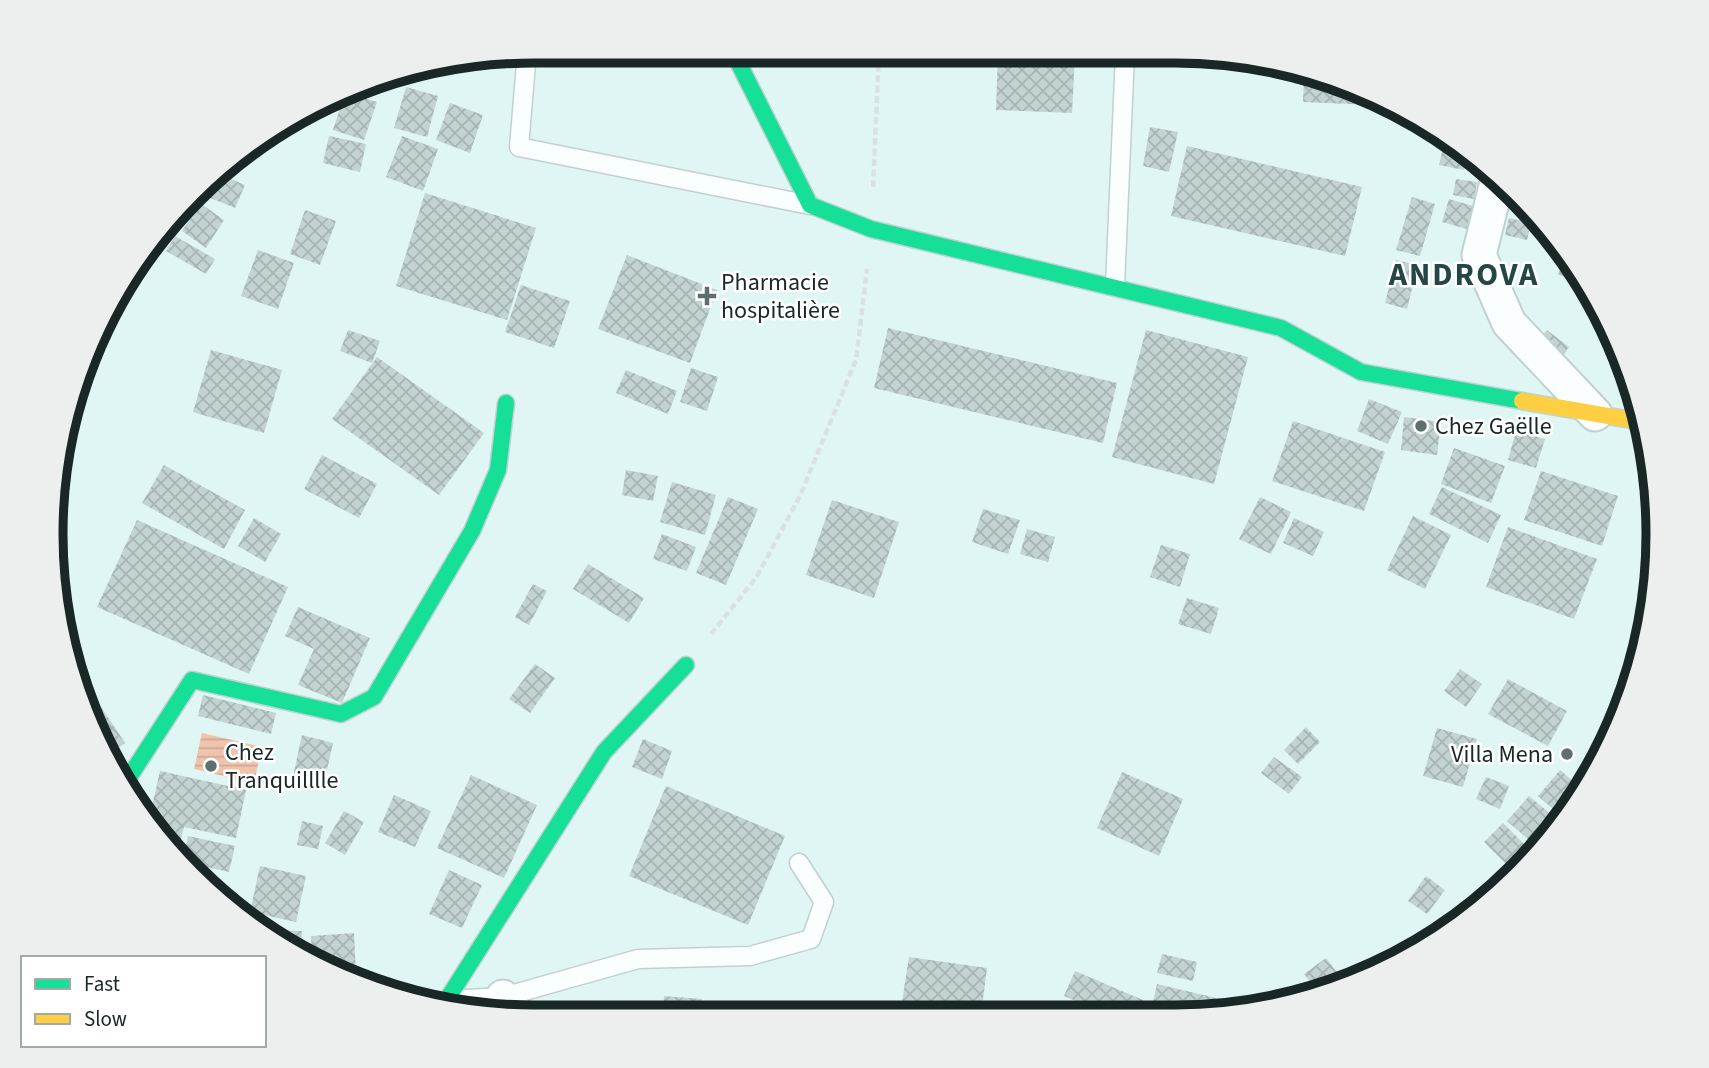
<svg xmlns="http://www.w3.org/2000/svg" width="1709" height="1068" viewBox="0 0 1709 1068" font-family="'Source Sans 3',sans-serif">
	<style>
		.water { fill: url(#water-rules) }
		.building { fill: url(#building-cross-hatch) }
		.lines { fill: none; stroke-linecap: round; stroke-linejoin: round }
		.lane-casing { stroke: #c0d1d0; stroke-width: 21 }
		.street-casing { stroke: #c0d1d0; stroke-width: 37 }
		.fast-casing { stroke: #c0d1d0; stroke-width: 19 }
		.slow-casing { stroke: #c0d1d0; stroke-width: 19 }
		.path { stroke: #dae1e1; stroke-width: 4.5; stroke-dasharray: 7 3.5; stroke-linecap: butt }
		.lane { stroke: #fafefe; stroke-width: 18 }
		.street { stroke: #fafefe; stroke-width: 33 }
		.fast { stroke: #16e098; stroke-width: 16 }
		.slow { stroke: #ffcf43; stroke-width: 16 }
		.poi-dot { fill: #5f6f6f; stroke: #fff; stroke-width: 2.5 }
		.labels { text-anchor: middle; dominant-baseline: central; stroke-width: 5; stroke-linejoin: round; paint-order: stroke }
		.poi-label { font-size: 24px; fill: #192727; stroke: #fff; text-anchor: start }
		.district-label { font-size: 32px; font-weight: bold; letter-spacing: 2px; fill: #244645; stroke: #fff }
		.rim { fill: none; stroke: #192727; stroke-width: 9 }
	</style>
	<defs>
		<pattern id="water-rules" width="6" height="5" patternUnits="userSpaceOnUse" patternTransform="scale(1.75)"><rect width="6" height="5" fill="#f0c4ac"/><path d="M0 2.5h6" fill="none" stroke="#cda894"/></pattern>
		<pattern id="building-cross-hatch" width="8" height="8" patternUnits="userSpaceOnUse" patternTransform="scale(1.75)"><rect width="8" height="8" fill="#c2d3d2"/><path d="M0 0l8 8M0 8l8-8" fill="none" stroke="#a6b5b4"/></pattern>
	</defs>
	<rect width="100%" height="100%" fill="#e0f6f5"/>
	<path class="water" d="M202,733l60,14 -8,36 -60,-14z"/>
	<path class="building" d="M998,53l77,1 -3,59 -76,-3z
		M1304,73l56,14 15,9 -1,9 -71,-3z
		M406,87l32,9 -11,41 -33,-9z
		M347,93l30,9 -13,38 -31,-10 11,-35z
		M450,103l33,12 -13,38 -34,-13z
		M1150,127l28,5 -9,40 -26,-6z
		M329,136l37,8 -6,28 -37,-9z
		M402,136l36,13 -15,42 -37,-14z
		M1444,143l25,7 -5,20 -25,-5z
		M1187,146l175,41 -17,69 -174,-40z
		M217,173l28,12 -10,23 -32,-13z
		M1456,179l21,3 -3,17 -21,-4z
		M425,193l111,35 -29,92 -111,-34z
		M1412,197l23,7 -15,52 -24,-6z
		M1449,199l31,9 -6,23 -32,-9z
		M200,203l24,17 -18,28 -24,-17z
		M305,210l31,11 -16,44 -30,-11z
		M1509,218l22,5 -4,17 -22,-5z
		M175,236l40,23 -9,15 -40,-23z
		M258,250l36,13 -16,46 -37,-13z
		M627,255l90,35 -27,73 -92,-34z
		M1567,255l22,31 3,4 -34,-16z
		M1396,260l22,5 -11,44 -22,-6z
		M139,262l-8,33 -9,-2z
		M521,285l49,16 -16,47 -49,-16z
		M888,328l229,55 -14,60 -229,-55z
		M348,330l32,11 -8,22 -32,-12z
		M1146,330l102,27 -34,127 -102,-27z
		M1547,330l22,17 -9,12 -22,-17z
		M211,350l71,20 -18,63 -71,-21z
		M377,357l107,76 -45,62 -107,-76z
		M691,368l27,9 -11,34 -27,-9z
		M626,370l51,21 -9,23 -52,-21z
		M1369,399l33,13 -14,32 -31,-13z
		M1404,417l37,5 -4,33 -36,-5z
		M1293,421l92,31 -21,59 -92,-30z
		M1516,431l29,8 -9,29 -28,-8z
		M1454,448l51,18 -14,37 -50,-19z
		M322,455l55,29 -18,34 -55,-29z
		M164,465l81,45 -21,39 -82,-46z
		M626,470l32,6 -5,25 -31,-6z
		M1541,471l77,25 -16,50 -78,-26z
		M672,482l44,13 -11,40 -45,-13z
		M1442,487l59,28 -13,28 -59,-29z
		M728,497l30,12 -32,76 -30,-12z
		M1260,497l31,15 -20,42 -32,-15z
		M832,500l67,22 -25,76 -68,-23z
		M983,509l37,11 -12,34 -36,-12z
		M1413,516l38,19 -26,54 -38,-19z
		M254,518l27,16 -16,28 -27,-16z
		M1294,518l30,14 -11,24 -30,-13z
		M137,520l151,67 -39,87 -152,-67z
		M1508,527l89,32 -23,60 -88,-32z
		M1027,529l28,8 -7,25 -28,-8z
		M662,534l34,13 -9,24 -34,-12z
		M1161,545l29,9 -10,33 -30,-10z
		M588,564l56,34 -15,25 -56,-34z
		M533,584l14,7 -18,34 -14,-8z
		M1187,598l32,10 -8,26 -33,-10z
		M298,607l72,31 -28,65 -44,-18 16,-36 -29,-13z
		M535,664l20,14 -25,35 -21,-14z
		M1460,669l22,15 -16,23 -22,-16z
		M1508,679l59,32 -19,35 -60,-32z
		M90,690l35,53 -15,10 -30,-56z
		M203,695l73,18 -5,21 -73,-18z
		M1306,727l14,15 -22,22 -14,-14z
		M1437,728l40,11 -14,48 -40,-11z
		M302,735l31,8 -10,45 -31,-7z
		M643,739l29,12 -10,28 -30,-12z
		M1274,757l28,20 -13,17 -28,-21z
		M1560,770l22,19 -23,25 -21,-18z
		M160,771l86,19 -10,48 -52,-11 -4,16 -19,-5 -13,-14z
		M1122,772l61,27 -24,57 -62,-28z
		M471,775l66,30 -33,73 -67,-30z
		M1486,777l23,9 -9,23 -24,-10z
		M666,786l119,50 -37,89 -119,-49z
		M394,795l37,16 -16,36 -37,-15z
		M1529,796l30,25 -23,25 -29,-25z
		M344,811l20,11 -19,33 -20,-12z
		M302,821l21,5 -5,23 -21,-4z
		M1503,823l26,26 -19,19 -26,-26z
		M188,836l47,10 -6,26 -44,-10 -2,-2z
		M260,866l46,10 -10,46 -46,-10z
		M449,870l33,15 -20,43 -33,-14z
		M1426,876l19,14 -18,24 -19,-13z
		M204,882l20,4 -3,12z
		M1440,917l11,11 -29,21 -8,-8z
		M262,930l40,1 -1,22 -5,-3z
		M354,933l2,41 -17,1 -27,-16 -1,-23z
		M1162,954l35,8 -4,19 -36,-8z
		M909,957l78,11 -6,47h-81z
		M1326,958l17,22 -24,13 -15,-19z
		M1075,971l68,29 -6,16h-26l-47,-20z
		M1157,984l59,14 -4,17 -62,1z
		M664,996l38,3 -1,15h-38z"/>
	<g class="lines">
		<defs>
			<path id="lane" d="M527,52l-8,95 291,58
				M1115,286l10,-232
				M449,1000l54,-3 135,-38 112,-3 61,-17 13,-37 -25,-39"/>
			<path id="street" d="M1498,178l-19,77 30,68 86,91
				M503,997l14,16"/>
			<path id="fast" d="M733,52l77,153 61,24 410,99 80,44 161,29
				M126,782l66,-102 149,34 33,-17 98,-166 26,-61 8,-67
				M443,1006l161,-254 82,-87"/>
			<path id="slow" d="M1522,401l121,21"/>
		</defs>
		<use href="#lane" class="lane-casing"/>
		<use href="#street" class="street-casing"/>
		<use href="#fast" class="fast-casing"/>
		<use href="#slow" class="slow-casing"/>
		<path class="path" d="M873,187l6,-134
			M711,634l45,-56 44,-82 56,-136 11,-91"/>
		<use href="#lane" class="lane"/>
		<use href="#street" class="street"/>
		<use href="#fast" class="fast"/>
		<use href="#slow" class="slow"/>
	</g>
	<g class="poi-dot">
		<path d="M703.5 285.5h7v7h7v7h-7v7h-7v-7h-7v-7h7z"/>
		<circle cx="1421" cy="426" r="7"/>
		<circle cx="1567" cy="754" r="7"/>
		<circle cx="211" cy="766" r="7"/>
	</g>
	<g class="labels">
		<g class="poi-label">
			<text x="721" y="282">Pharmacie<tspan x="721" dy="28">hospitalière</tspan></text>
			<text x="1435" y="426">Chez Gaëlle</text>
			<text x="225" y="752">Chez<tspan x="225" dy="28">Tranquilllle</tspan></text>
			<text x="1553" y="754" text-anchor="end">Villa Mena</text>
		</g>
		<g class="district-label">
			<text x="1464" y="275">ANDROVA</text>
		</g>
	</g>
	<path d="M0 0H1709V1068H0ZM534 63H1175A471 471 0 0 1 1646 534V534A471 471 0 0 1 1175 1005H534A471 471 0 0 1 63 534V534A471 471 0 0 1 534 63Z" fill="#edeeee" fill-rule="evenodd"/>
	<path class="rim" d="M534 63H1175A471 471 0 0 1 1646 534V534A471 471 0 0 1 1175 1005H534A471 471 0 0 1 63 534V534A471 471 0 0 1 534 63Z"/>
	<rect x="21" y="956" width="245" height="91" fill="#ffffff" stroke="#a3a9a9" stroke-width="2"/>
	<rect x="35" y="979" width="35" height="10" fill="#16e098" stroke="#a3a9a9" stroke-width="2"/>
	<text x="84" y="991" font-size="21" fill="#192727">Fast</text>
	<rect x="35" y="1014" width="35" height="10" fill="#ffcf43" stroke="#a3a9a9" stroke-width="2"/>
	<text x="84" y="1026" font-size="21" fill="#192727">Slow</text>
</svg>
